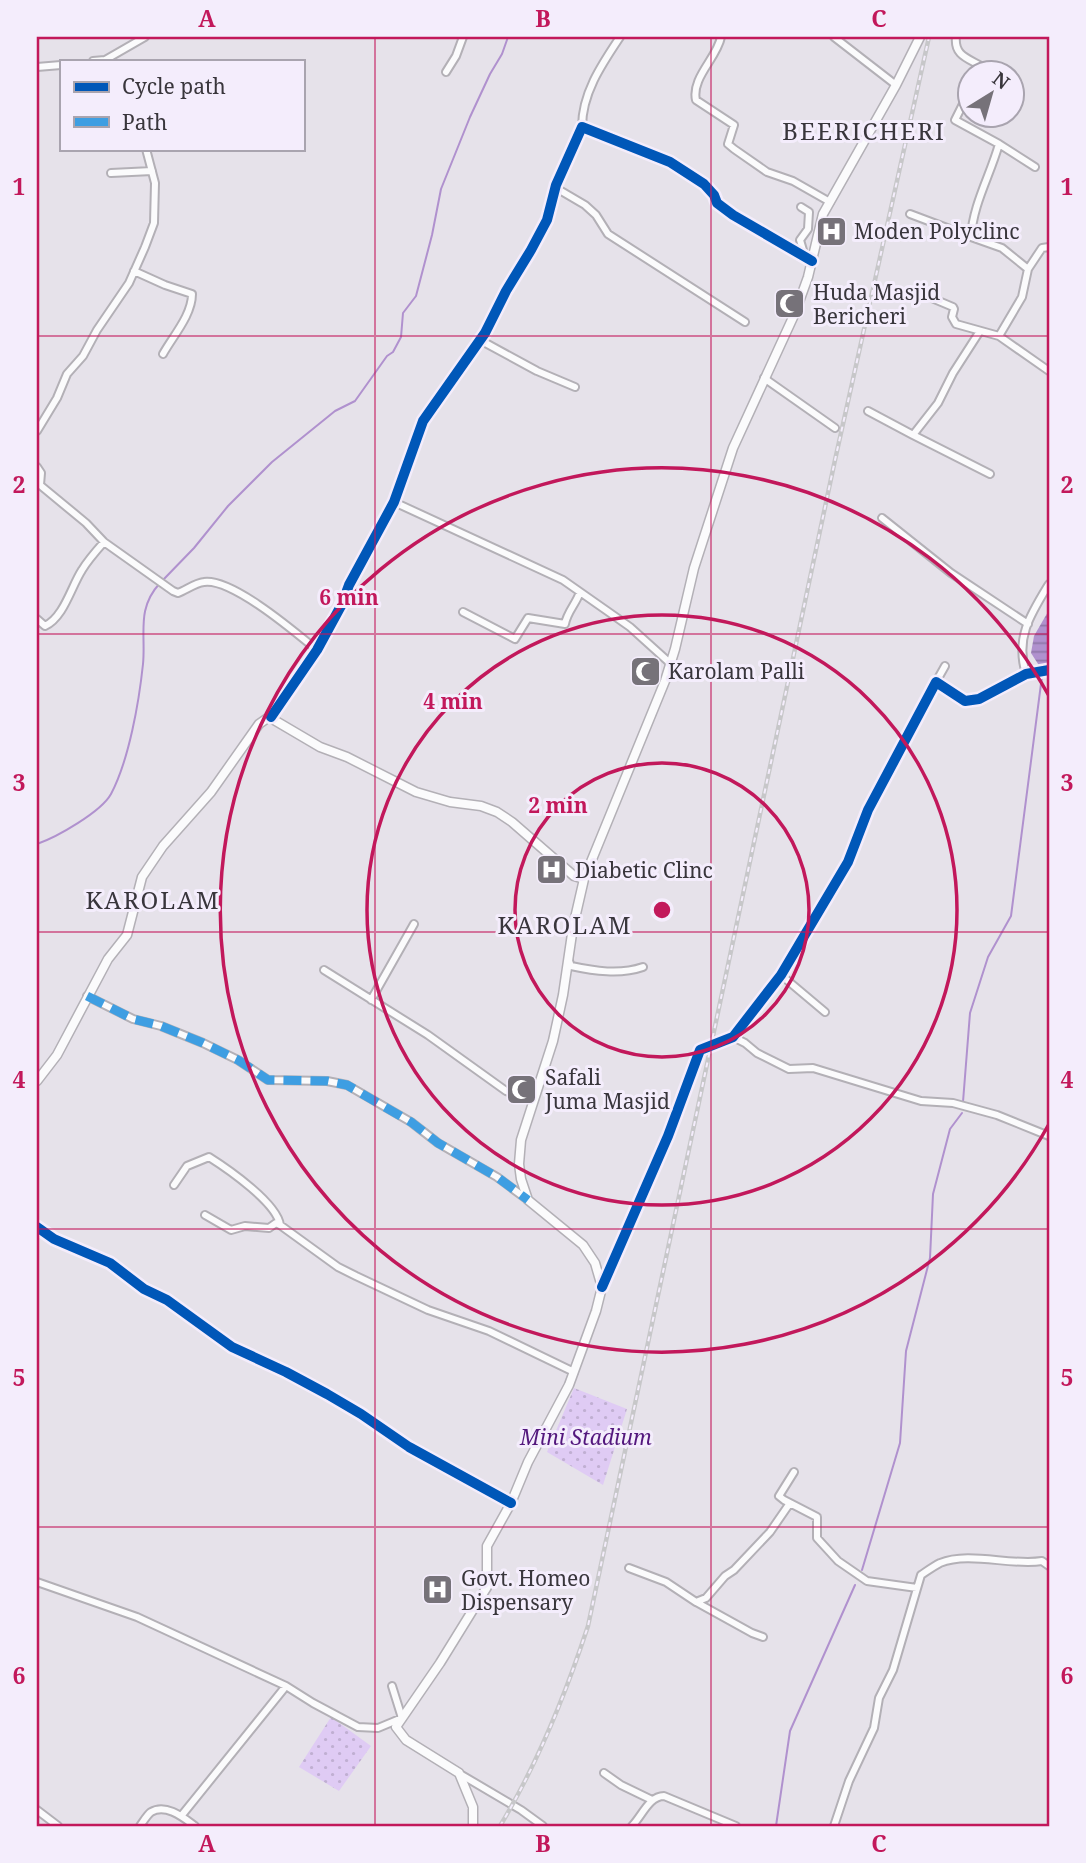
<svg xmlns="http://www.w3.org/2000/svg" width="1086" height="1863" viewBox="0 0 1086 1863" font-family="'Noto Serif',serif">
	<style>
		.park { fill: url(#park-dots) }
		.water { fill: url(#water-rules) }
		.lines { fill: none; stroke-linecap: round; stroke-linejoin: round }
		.stream { stroke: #b091ce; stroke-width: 2 }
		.street-casing { stroke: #b3b0b6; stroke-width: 10 }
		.secondary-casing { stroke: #b3b0b6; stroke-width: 11 }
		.street { stroke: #fbfbfc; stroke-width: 6 }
		.secondary { stroke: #fbfbfc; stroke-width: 8 }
		.rail-casing { stroke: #c7c7c9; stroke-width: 4.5 }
		.rail { stroke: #f4edfc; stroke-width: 2; stroke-dasharray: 5; stroke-linecap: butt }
		.quiet { stroke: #3e9ee2; stroke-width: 9; stroke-dasharray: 18 9; stroke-linecap: butt }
		.cycleway-casing { stroke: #f4edfc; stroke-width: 15 }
		.cycleway { stroke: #0057b8; stroke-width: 10 }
		.grid { fill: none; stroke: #c2185b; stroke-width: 2; stroke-opacity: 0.55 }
		.ring { fill: none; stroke: #c2185b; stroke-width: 3.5 }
		.labels { text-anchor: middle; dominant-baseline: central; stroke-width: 6; stroke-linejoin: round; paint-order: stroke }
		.poi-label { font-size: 21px; fill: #39363c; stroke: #f4edfc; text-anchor: start }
		.park-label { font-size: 21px; font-style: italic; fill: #53177d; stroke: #f4edfc }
		.quarter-label { font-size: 24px; letter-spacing: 2px; fill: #39363c; stroke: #f4edfc }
		.centre { fill: #c2185b; stroke: #f4edfc; stroke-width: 3.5 }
		.ring-label { font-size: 21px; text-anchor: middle; font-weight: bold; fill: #c2185b; stroke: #f4edfc; stroke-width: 6; stroke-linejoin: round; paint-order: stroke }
		.neatline { fill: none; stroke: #c2185b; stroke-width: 2.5 }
		.grid-label { font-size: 23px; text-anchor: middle; font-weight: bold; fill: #c2185b }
	</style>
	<defs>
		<pattern id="park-dots" width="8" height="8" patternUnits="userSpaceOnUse" patternTransform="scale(1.75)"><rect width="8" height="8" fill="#dfcbf4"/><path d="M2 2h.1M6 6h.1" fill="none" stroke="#c0afd2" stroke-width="1.8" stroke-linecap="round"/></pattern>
		<pattern id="water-rules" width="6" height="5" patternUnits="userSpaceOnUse" patternTransform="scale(1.75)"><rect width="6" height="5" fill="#b091ce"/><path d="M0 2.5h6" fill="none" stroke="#9077a8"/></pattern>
	</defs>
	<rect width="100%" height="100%" fill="#e6e2ea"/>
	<path class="park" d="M574,1388l53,21 -24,76 -56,-33z
		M331,1717l40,29 -32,45 -40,-24z"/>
	<path class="water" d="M1049,610v55l-9,2 -9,-14 3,-17z"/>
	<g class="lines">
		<path class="stream" d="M163,580l31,-32 34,-42 44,-44 63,-51 20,-10 32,-45 6,-4 8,-15 2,-24 13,-17 16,-61 9,-46 29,-72 20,-43 12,-20 6,-17
			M37,844c20,-7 64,-32 74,-50 18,-34 28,-92 32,-130 3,-30 -7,-55 17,-81
			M963,1102l7,-89 18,-56 23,-41 31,-240
			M862,1570l38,-127 6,-92 24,-93 3,-64 17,-65 12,-16
			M776,1826l14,-95 65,-146"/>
		<defs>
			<path id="street" d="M721,37c-4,21 -30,41 -25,63l38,25 -6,19 6,5 33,23 26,9 37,21
				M834,37l62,48
				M956,37c-2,18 11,21 25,29v8
				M93,61l12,-1 40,-23
				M37,67l24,-2
				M446,72l10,-16 7,-19
				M970,90l-15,30 44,24c-9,32 -26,60 -28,93l31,11 26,21 -6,28 -23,39 50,35
				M582,127c0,-34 20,-63 38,-90
				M999,144l36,23
				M111,173l41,-2
				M556,188l29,17 11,10 12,19 137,88
				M801,207l8,5 -1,17 -8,11 5,17
				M910,214l61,23
				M1028,269l14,-21 7,-1
				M134,271l31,14 27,9c0,21 -19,42 -29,60
				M934,299l19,8 1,2 -2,8 4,7 43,12
				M480,340l57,31 38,16
				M764,378l71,50
				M868,411l45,24 25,-32 15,-30 27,-42
				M37,431l20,-33 10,-24 16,-18 14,-26 32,-47 16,-36 9,-24 1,-40 -9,-34
				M913,435l77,39
				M37,467l4,6 -1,12 46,38 18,19 69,49 5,2c8,-3 17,-10 26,-11 28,-4 91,50 113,68
				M394,502l169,78 67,47 41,37
				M882,518l69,55 77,51
				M463,612l52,27 13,-21 37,6c2,-12 11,-20 15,-32
				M37,619l8,7c19,-9 26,-39 37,-56 6,-10 14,-19 22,-28
				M1026,674c-11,-36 4,-59 23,-90
				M936,682l9,-16
				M271,717l46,-67 25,-46 7,-19 45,-83 29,-81 62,-88 21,-42 25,-41 16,-30 9,-35 26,-58 88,35 34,22 10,11 3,8 16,12 79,46
				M569,961l2,5c23,5 49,9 72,1
				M324,970l104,65 78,56 27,10
				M781,975l44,37
				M87,996l46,23 28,7 42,17 35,17 30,20 59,1 20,4 64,37 27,21 59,34 31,23
				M371,1000l43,-76
				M733,1037l12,6 12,10 32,16 24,-1 108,33 32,2 44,12 52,21
				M174,1185l13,-19 22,-9c19,12 68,46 71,68l58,42 18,9 72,34 61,21 85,41
				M205,1215l26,15 14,-4 24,2 7,-5 4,2
				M37,1227l17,12 56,24 34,26 23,11 65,47 54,25 41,22 34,20 48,33 102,56
				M602,1287l66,-151 32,-86 33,-13 48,-62 67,-113 20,-52 68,-128 29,19 14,-2 47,-25 23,-4
				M794,1472l-15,24 5,4 33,17v21l21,23 29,20 50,7
				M629,1568l37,14 30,20 10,-4 19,-22 9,-6 36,-38 20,-29
				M37,1582l100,35 149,69 27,17 45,24 20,1 24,-10 -10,-32
				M696,1602l56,31 11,4
				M604,1773l17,12 31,15
				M460,1774l61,36 22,16
				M37,1810l21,16
				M182,1815l104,-129
				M140,1826c3,-4 7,-11 11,-14 15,-9 33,6 44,14
				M632,1826c10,-10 17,-30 32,-30l72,30
				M834,1826l15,-45 25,-53 5,-30 14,-28 28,-95c6,-4 13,-9 19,-12 29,-12 70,3 102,-2l7,5"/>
			<path id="secondary" d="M37,1081l20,-26 51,-96 19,-24 15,-58 21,-31 48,-54 48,-68 10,-7 51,30 27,10 69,35 34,10 31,4 16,6 15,10 62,54 10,3
				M473,1826v-19l-14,-34 -53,-33 -10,-13 44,-64 47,-76v-41l24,-43 17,-41 41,-77 27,-74 6,-24 -7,-24 -12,-18 -55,-45 -7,-21 -2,-15 2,-24 32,-99 10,-46 10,-68 11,-48 81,-198 10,-32 19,-81 39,-120 62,-135 13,-36 15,-63 73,-129 24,-48"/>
		</defs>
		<use href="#street" class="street-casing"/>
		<use href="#secondary" class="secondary-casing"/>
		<use href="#street" class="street"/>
		<use href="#secondary" class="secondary"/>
		<defs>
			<path id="rail" d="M500,1826c38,-63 65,-130 88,-200l247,-1166 94,-423"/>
		</defs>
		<use href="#rail" class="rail-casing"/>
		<use href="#rail" class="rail"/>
		<path class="quiet" d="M87,996l46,23 28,7 42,17 35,17 30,20 59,1 20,4 64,37 27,21 59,34 31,23"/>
		<defs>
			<path id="cycleway" d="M271,717l46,-67 25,-46 7,-19 45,-83 29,-81 62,-88 21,-42 25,-41 16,-30 9,-35 26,-58 88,35 34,22 10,11 3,8 16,12 79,46
				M37,1227l17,12 56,24 34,26 23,11 65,47 54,25 41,22 34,20 48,33 102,56
				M602,1287l66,-151 32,-86 33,-13 48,-62 67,-113 20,-52 68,-128 29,19 14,-2 47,-25 23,-4"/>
		</defs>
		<use href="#cycleway" class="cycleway-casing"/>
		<use href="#cycleway" class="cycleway"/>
	</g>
	<path class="grid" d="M375,37v1789M711,37v1789M37,336h1012M37,634h1012M37,932h1012M37,1229h1012M37,1527h1012"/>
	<g class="ring">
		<circle cx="662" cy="910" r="147"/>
		<circle cx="662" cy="910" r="295"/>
		<path d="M1049 1124A442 442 0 1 1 1049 696"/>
	</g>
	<defs>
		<symbol id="hospital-square" viewBox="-11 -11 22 22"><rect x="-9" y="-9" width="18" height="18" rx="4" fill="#767279" stroke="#f4edfc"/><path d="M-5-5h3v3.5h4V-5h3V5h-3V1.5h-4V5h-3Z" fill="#fff"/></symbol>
		<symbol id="mosque-square" viewBox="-11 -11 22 22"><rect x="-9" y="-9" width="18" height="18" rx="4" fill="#767279" stroke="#f4edfc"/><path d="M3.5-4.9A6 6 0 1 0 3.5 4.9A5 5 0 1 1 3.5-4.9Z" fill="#fff"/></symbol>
	</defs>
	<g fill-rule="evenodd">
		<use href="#hospital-square" x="814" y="214" width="35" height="35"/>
		<use href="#mosque-square" x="772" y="286" width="35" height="35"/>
		<use href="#mosque-square" x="628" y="654" width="35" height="35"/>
		<use href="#hospital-square" x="534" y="852" width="35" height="35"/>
		<use href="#mosque-square" x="504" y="1072" width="35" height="35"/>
		<use href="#hospital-square" x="420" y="1572" width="35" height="35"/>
	</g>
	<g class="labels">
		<g class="poi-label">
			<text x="854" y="231">Moden Polyclinc</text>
			<text x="813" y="292">Huda Masjid<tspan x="813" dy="24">Bericheri</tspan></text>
			<text x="668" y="671">Karolam Palli</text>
			<text x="575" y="870">Diabetic Clinc</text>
			<text x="545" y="1077">Safali<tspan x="545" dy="24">Juma Masjid</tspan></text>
			<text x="461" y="1578">Govt. Homeo<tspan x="461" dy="24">Dispensary</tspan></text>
		</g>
		<g class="park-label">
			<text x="586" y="1437">Mini Stadium</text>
		</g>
		<g class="quarter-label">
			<text x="864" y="130">BEERICHERI</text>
			<text x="153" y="899">KAROLAM</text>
			<text x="565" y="924">KAROLAM</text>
		</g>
	</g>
	<circle cx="662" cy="910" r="10" class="centre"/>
	<g class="ring-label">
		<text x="349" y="605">6 min</text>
		<text x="453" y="709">4 min</text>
		<text x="558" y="813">2 min</text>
	</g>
	<rect width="1086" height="1863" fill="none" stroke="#f4edfc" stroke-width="77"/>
	<rect x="60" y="60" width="245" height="91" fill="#f4edfc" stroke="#a9a4af" stroke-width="2"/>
	<rect x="74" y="82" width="35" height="10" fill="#0057b8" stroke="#a9a4af" stroke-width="2"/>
	<text x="122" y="94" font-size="21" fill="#39363c">Cycle path</text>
	<rect x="74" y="117" width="35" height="10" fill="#3e9ee2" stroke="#a9a4af" stroke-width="2"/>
	<text x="122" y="130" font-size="21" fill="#39363c">Path</text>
	<g transform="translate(991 94) rotate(37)"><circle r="33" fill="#f4edfc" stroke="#a9a4af" stroke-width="2"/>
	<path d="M0-5L12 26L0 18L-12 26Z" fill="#767279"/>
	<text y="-10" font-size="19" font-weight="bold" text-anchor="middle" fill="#39363c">N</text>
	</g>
	<rect x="38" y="38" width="1010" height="1787" class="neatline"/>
	<g class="grid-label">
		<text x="207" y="27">A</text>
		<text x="543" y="27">B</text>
		<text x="879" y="27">C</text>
		<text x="19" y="195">1</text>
		<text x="1067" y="195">1</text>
		<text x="19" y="493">2</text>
		<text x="1067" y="493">2</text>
		<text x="19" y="791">3</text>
		<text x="1067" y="791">3</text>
		<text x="19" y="1088">4</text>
		<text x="1067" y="1088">4</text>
		<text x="19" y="1386">5</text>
		<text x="1067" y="1386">5</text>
		<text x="19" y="1684">6</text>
		<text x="1067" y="1684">6</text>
		<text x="207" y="1852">A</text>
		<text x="543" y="1852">B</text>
		<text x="879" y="1852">C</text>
	</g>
</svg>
